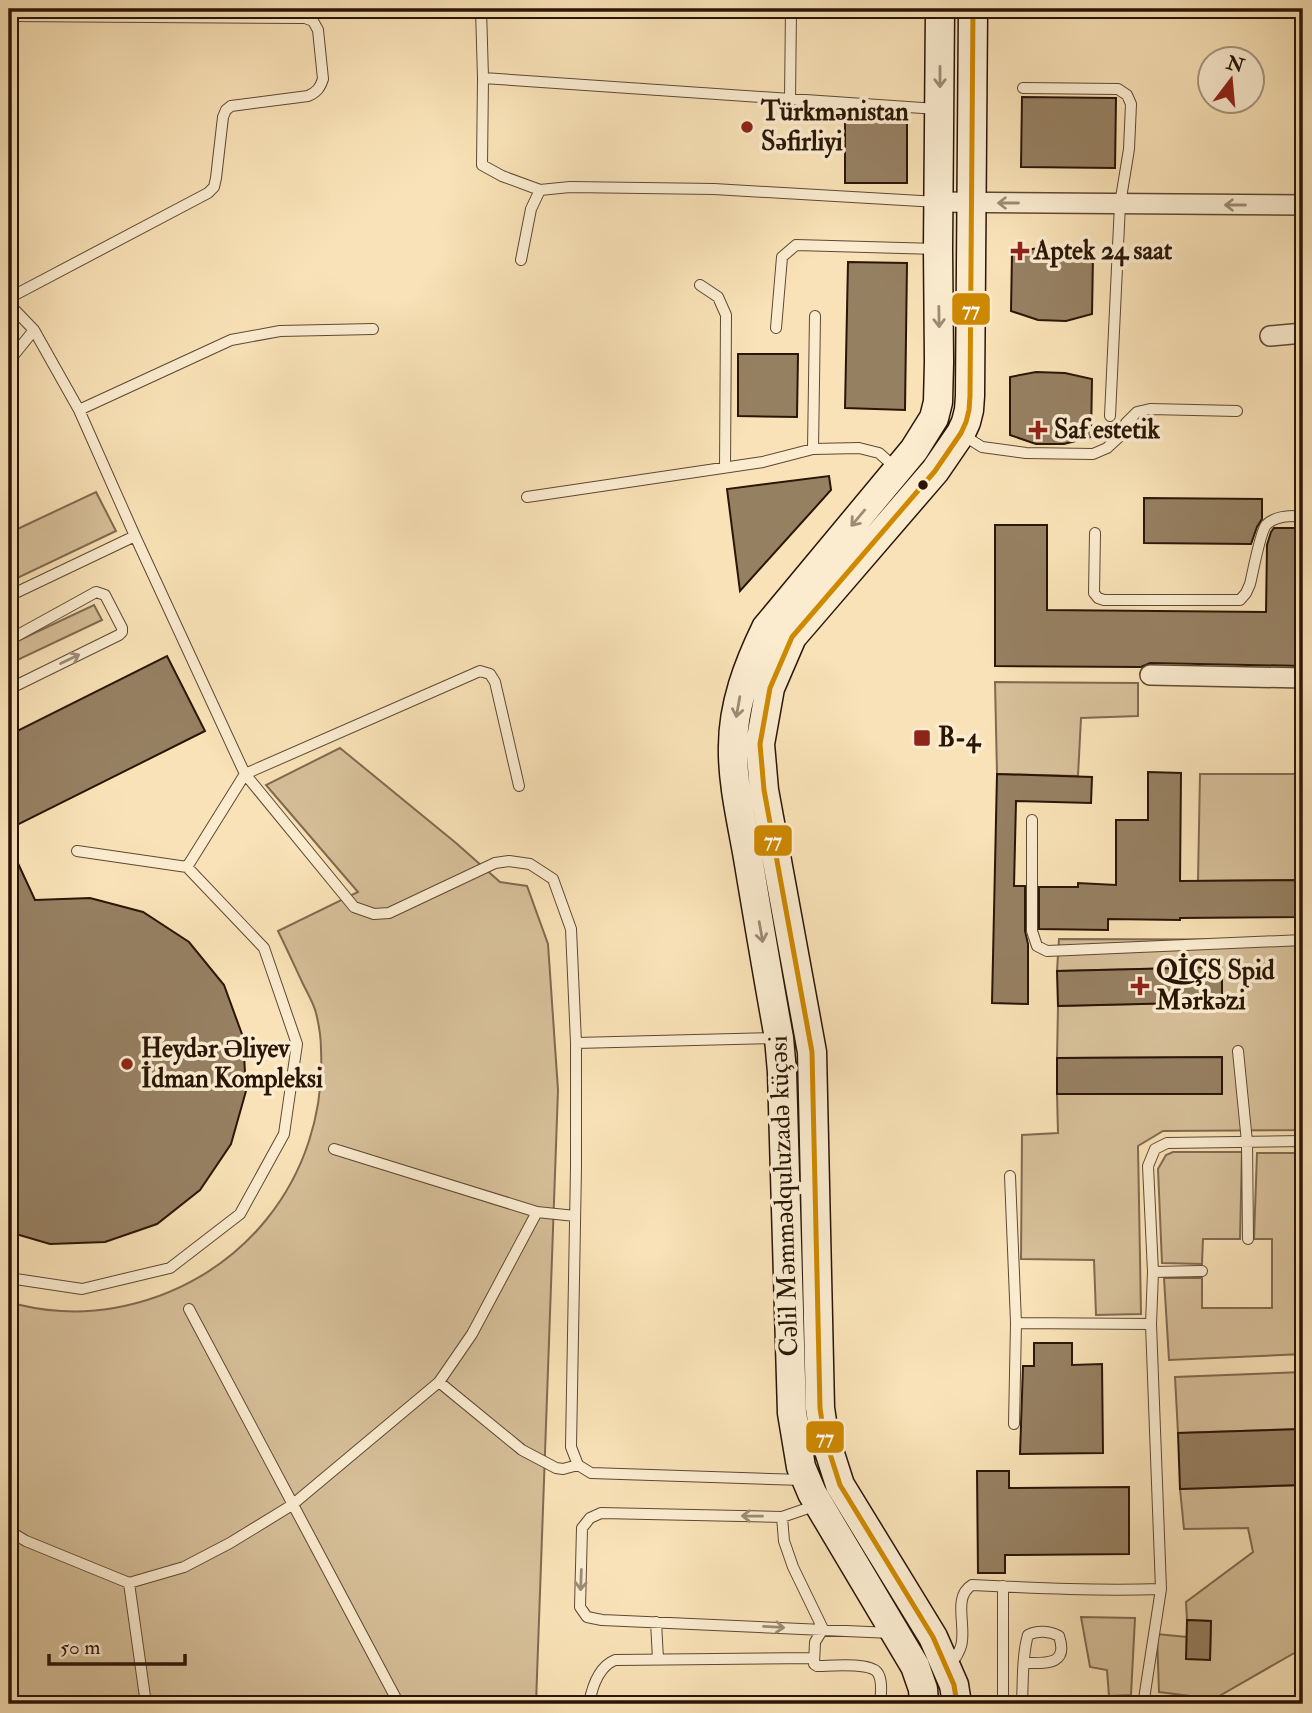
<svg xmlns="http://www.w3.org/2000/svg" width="1312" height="1713" viewBox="0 0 1312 1713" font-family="'IM FELL Double Pica',serif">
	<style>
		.green { fill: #d6bf99; stroke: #806a50; stroke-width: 2 }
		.building { fill: #968062; stroke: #2a1506; stroke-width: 2 }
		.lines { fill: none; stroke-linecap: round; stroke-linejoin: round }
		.service-casing { stroke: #5e4832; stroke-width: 12 }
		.minor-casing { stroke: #5e4832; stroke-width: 22 }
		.secondary-casing { stroke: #2a1506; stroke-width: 31 }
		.service { stroke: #fbecd0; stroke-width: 10 }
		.minor { stroke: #fbecd0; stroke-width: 19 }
		.secondary { stroke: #fbecd0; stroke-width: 28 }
		.bus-1-casing { stroke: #fbecd0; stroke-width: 10 }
		.bus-1 { stroke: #ce8901; stroke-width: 5 }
		.oneway { stroke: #9d8b75 }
		.poi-dot { fill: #8f2418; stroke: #fbecd0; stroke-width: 2.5 }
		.bus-dot { fill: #2a1506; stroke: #fbecd0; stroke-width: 2.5 }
		.labels { text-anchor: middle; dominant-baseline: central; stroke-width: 7; stroke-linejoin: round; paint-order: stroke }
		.poi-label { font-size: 26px; font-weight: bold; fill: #2a1506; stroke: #fbecd0; text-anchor: start }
		.street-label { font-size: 26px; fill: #2a1506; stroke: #fbecd0 }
		.line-badge { stroke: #fbecd0; stroke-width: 2.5 }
		.badge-label { font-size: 19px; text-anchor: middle; font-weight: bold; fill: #fff }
	</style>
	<rect width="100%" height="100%" fill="#f9e2b7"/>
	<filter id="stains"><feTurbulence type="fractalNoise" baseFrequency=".00286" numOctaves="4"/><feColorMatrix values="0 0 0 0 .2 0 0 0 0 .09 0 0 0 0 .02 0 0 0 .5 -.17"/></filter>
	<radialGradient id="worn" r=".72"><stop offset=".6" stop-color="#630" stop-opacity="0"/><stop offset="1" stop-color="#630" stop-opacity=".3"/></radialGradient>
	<path class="green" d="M96,492l20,39 -107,51v-49z
		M94,605l8,15 -93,44v-19z
		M995,682l143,1v33l-57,2 -3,58 -81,-2z
		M340,748l116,95 44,39 27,4 21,58 10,146 -22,614h-527v-402c33,10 71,12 105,6 126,-22 213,-130 207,-258 0,-11 -2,-25 -5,-37 -2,-9 -8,-19 -13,-29 -8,-17 -16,-35 -25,-53l80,-39 -92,-107z
		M1200,774h103v106l-105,1z
		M1059,939l244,1v190l-140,1 -25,15 3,168 -45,1 -2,-55 -73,-1 1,-124 36,-2 -1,-39h165v-37l-165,1 1,-52 164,-4 -1,-35 -164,4z
		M1173,1152h69l-2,87h-37l-1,25 -40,-1 -4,-94 8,-14z
		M1257,1153h46v201l-134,6 -5,-82h38v30h70v-69h-18z
		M1303,1372v57l-125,4 -3,-56z
		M1303,1485v163l-89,51 -55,-7 -2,-58 30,3 23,22 1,-38 -24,-1 -1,-18 67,-50 -5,-24 -64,1 -4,-40z
		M1081,1617l54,1 -4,77 -22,1 -2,-26 -17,-3z"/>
	<path class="building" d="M1022,97l94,1 -1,70 -94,-1z
		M845,118h62v65h-62z
		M1038,248l28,1 27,7 -1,58 -26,7 -28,-1 -27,-9 1,-58z
		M848,262l59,1 -2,147 -60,-2z
		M738,354h60l-1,63 -59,-1z
		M1036,372l29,1 27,6 -1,58 -27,7h-28l-26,-9v-58z
		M829,476l2,14 -91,101 -13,-102z
		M1144,498l118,1v20l-5,8 -6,17 -107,-1z
		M995,525h52v85l219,2 1,-67 4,-13 3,-4h29v138l-153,-3 -9,4 -146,-1z
		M167,656l38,75 -196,98v-94z
		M1148,772l33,1 -1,108 123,-1v37l-123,1v2l-72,-1v11l-69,-1v-42h39v-4l38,2v-65h32z
		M997,774l95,3 -1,26 -75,-2 -2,85h11v45l3,13v60l-36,-1z
		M9,844l26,56 55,-2 53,14 46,30 35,43 19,52 3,54 -15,53 -31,46 -43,34 -52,18 -55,2 -41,-12z
		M1222,967v35l-164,4 -1,-35z
		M1222,1057v37h-165v-36z
		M1034,1343h38v22l30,-1 1,89 -83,1 3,-88h11z
		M1303,1429v56l-123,4 -2,-56z
		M977,1471h32v17l120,-1v67l-124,1v18h-27z
		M1187,1620l24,1 -1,39 -24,-1z"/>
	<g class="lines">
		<defs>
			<path id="service" d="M481,9l2,69 -1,87 20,11 38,14
				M9,16l296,2 8,3 5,9 5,49c-3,9 -6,13 -15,17l-77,10 -5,4 -3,7 -7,61 -2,9 -6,6 -199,105
				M483,78l454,31
				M1023,88l95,1 9,6 4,9 -2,45 -9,55 -10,212
				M790,99l1,-90
				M521,260l10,-51 9,-19 30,-3 144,2 224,13
				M700,285l18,12 8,18 -1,152
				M9,304l25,26 45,80 56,126 110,238 109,133 20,7 15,-1 106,-50 14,-2 21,3 23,15 18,50 5,114v124l-5,280 7,18 13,8 212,7
				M776,328l6,-71 14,-12 141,4
				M9,361l25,-31
				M79,410l152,-70 49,-9 93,-2
				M963,435l19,12 44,6 67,1 14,-6 13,-12 6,-13 11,-11 13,-3 87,2
				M813,449l2,-133
				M9,496l1,6 -1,4
				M527,497l236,-35 50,-13 46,-1 20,5 18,16
				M1095,533l-1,60 4,5 6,2h136l6,-7 4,-9c3,-12 10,-51 16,-59 10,-10 25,-9 37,-9
				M9,596l126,-60
				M9,640l87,-48 9,3 17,33v4l-3,3 -110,54
				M1032,820v111l5,15 10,5 256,-11
				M187,867l58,-93 235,-103 10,3 5,8 24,104
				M576,1043l202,-5
				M1238,1051l9,91 1,97
				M334,1149l203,63 38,4
				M1010,1176l6,147 -2,101
				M1153,1272l49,-1
				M9,1278l73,11 88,-21 70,-54 44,-80 13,-90 -33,-96 -77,-81 -110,-16
				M189,1309l210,395
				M1016,1323l135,1
				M439,1382l83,68 34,18 7,1 15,-4
				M817,1505l-35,12 -181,-4 -11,5 -8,10 -2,79 7,10 15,3 289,13
				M782,1517l2,24 9,26 30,62 -8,13 -1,22 3,2c13,0 51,-4 60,6 6,7 4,23 3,32
				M9,1531l17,10 103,42 55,-16 46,-24 62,-38 147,-123 33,-48 65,-122
				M129,1583l17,121
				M1003,1586v118
				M656,1622l2,37
				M947,1660l9,-3c2,-4 4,-7 5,-11 6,-19 -9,-49 11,-61 64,3 125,6 189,4l-10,-265 2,-52 -5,-106 7,-17 12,-6 136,-2
				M589,1704c3,-17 9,-37 26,-44l199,-2
				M1022,1704c1,-21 0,-49 6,-69 9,-5 22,-4 31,1 10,30 -14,27 -34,27
				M1108,1704l29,-2 7,-3 17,-110"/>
			<path id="minor" d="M938,202l365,3
				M1270,336l33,-3
				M1150,675l153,3"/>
			<path id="secondary" d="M924,1704l-1,-15 -8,-23 -103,-173 -11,-26 -9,-54 -10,-341 -3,-34c-11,-60 -21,-120 -31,-180 -6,-35 -16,-76 -15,-112 0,-41 15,-81 33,-118l148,-178 20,-32 4,-16 1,-40 -1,-113 2,-240
				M957,1704l-3,-19 -21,-48 -93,-152 -16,-50 -4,-27 -8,-356 -48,-262 -4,-46 10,-56 22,-51 143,-166 26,-38 5,-11 3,-12 1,-14 3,-387"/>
		</defs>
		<use href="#service" class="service-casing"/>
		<use href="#minor" class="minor-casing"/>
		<use href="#secondary" class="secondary-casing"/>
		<use href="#service" class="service"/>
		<use href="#minor" class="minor"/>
		<use href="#secondary" class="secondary"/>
		<defs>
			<path id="bus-1" d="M957,1704l-3,-19 -21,-48 -93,-152 -16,-50 -4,-27 -8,-356 -48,-262 -4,-46 10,-56 22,-51 143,-166 26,-38 5,-11 3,-12 1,-14 3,-387"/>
		</defs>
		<use href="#bus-1" class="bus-1-casing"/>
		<use href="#bus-1" class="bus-1"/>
	</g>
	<defs><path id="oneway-shaft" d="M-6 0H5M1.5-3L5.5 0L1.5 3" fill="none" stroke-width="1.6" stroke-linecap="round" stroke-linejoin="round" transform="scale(1.75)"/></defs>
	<g class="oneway">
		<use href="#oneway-shaft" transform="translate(940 77) rotate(90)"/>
		<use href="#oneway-shaft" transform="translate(1008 203) rotate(-180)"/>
		<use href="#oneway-shaft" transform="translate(1235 205) rotate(-180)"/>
		<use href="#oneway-shaft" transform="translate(939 317) rotate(89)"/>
		<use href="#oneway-shaft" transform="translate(858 518) rotate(130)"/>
		<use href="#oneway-shaft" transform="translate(70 659) rotate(-26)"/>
		<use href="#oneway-shaft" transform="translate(738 707) rotate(100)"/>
		<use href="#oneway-shaft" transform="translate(761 932) rotate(80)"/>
		<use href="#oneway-shaft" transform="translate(752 1516) rotate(-179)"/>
		<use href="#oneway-shaft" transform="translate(581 1580) rotate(92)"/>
		<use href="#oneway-shaft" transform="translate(774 1627) rotate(3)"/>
	</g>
	<g class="poi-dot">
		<circle cx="747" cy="127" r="7"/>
		<path d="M1016.5 240.5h7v7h7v7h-7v7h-7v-7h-7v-7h7z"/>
		<path d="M1034.5 419.5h7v7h7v7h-7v7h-7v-7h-7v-7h7z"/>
		<rect x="913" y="729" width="18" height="18" rx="3.5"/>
		<path d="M1136.5 975.5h7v7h7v7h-7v7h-7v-7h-7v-7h7z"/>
		<circle cx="127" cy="1064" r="7"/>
	</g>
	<circle class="bus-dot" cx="923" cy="485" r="6"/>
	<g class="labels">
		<g class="poi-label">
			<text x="761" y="112">Türkmənistan<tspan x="761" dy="30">Səfirliyi</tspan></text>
			<text x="1034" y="251">Aptek 24 saat</text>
			<text x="1054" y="430">Saf estetik</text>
			<text x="938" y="738">B-4</text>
			<text x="1156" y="971">QİÇS Spid<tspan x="1156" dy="30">Mərkəzi</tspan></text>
			<text x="141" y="1049">Heydər Əliyev<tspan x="141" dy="30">İdman Kompleksi</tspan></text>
		</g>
		<g class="street-label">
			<text transform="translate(784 1196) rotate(-92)">Cəlil Məmmədquluzadə küçəsi</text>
		</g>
	</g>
	<g class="line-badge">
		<rect x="951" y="292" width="40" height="34" rx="7" fill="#ce8901"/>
		<rect x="753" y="824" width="40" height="33" rx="7" fill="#ce8901"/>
		<rect x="805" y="1420" width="40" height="34" rx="7" fill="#ce8901"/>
	</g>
	<g class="badge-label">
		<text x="971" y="316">77</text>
		<text x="773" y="847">77</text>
		<text x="825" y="1444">77</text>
	</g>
	<rect width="1312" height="1713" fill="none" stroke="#f9e2b7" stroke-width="35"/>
	<rect x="10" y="10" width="1291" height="1692" fill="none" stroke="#2a1506" stroke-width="3.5"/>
	<rect x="18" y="18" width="1277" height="1678" fill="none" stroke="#2a1506" stroke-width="2"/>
	<g transform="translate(1231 80) rotate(16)"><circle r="33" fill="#fbecd0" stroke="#a7967f" stroke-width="2"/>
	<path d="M0-5L12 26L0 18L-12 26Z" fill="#8f2418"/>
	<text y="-10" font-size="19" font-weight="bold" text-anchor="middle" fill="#2a1506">N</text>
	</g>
	<path d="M49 1654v10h136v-10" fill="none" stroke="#2a1506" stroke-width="3.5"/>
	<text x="60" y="1654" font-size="21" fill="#2a1506" stroke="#fbecd0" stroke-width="5" paint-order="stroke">50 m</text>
	<rect width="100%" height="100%" filter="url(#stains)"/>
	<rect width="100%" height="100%" fill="url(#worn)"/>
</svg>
